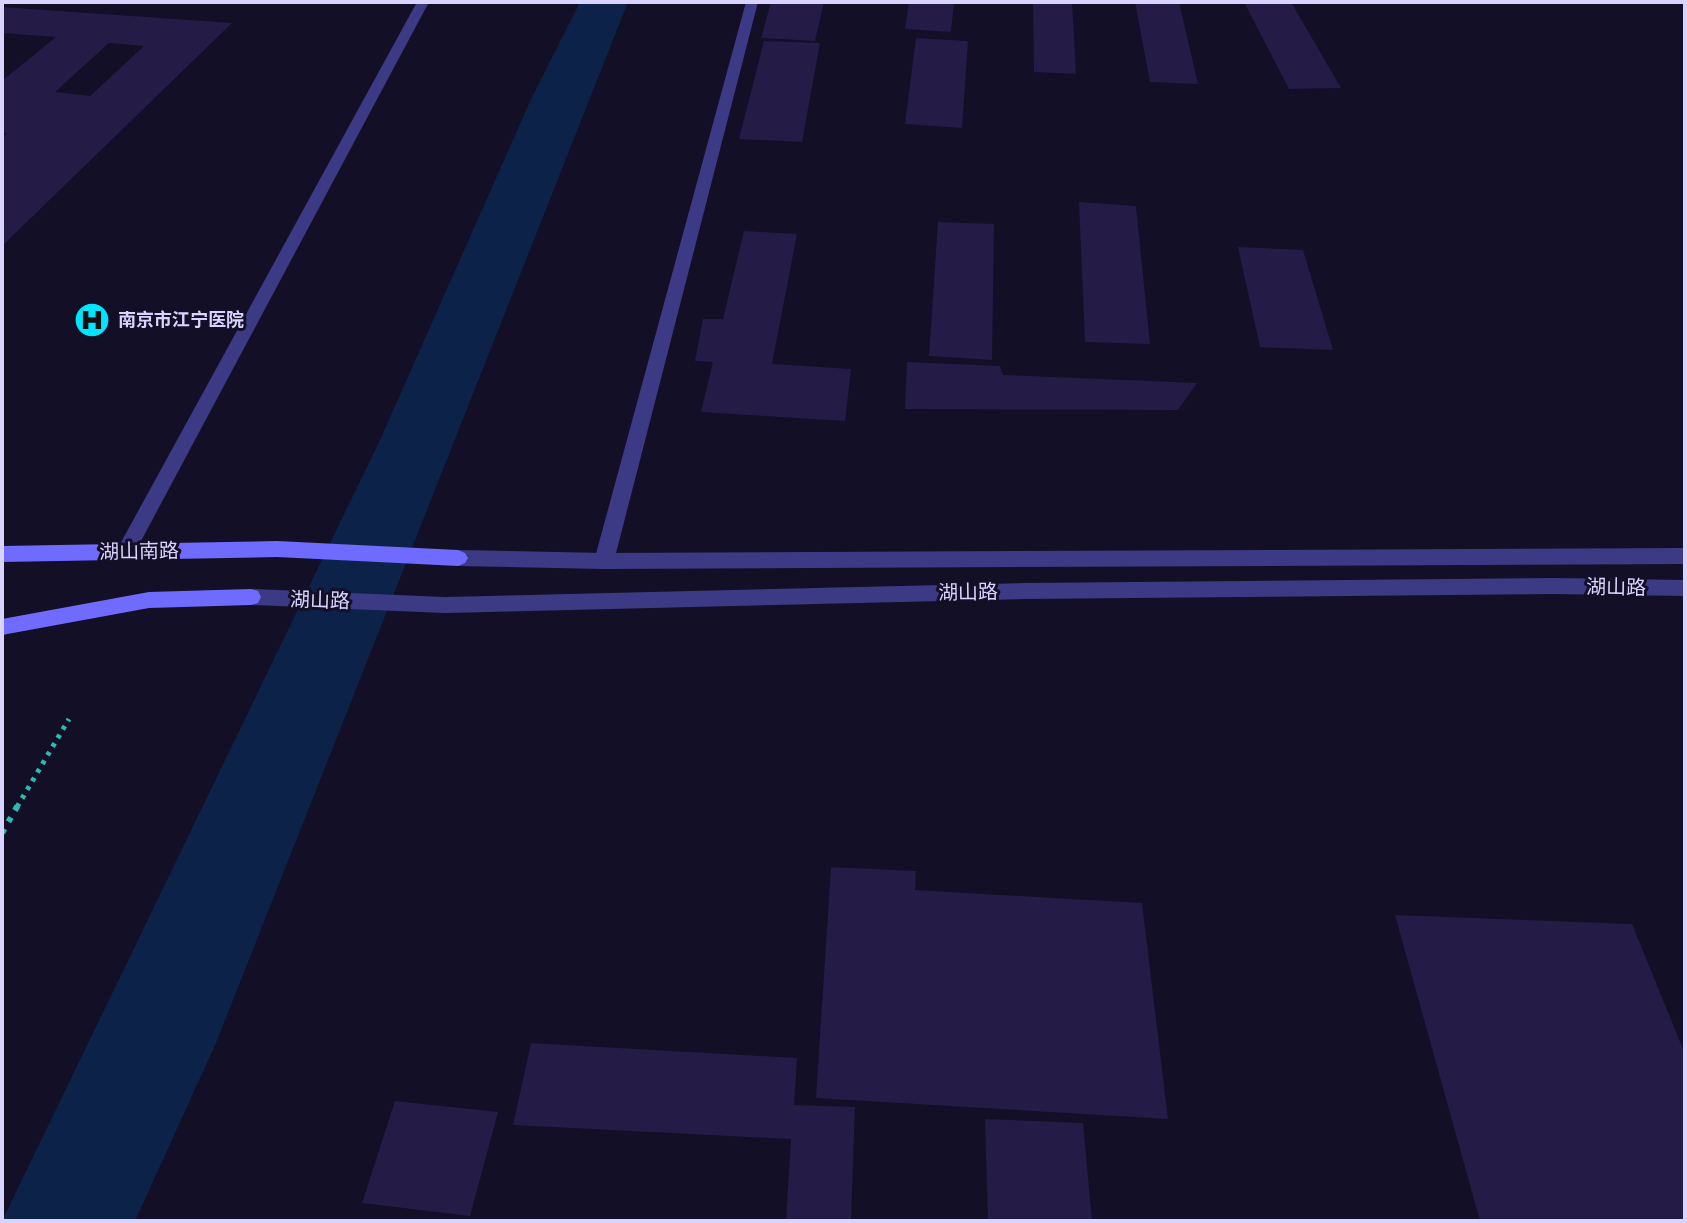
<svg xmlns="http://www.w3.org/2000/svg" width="1687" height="1223" viewBox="0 0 1687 1223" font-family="Figtree,'Noto Sans SC',sans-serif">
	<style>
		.water { fill: #0c2248 }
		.building { fill: #241b47; fill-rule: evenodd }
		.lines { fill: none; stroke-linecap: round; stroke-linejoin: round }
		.path-far1 { stroke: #2fb8b0; stroke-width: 5; stroke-dasharray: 4 6; stroke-linecap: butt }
		.path { stroke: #2fb8b0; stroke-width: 6; stroke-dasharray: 5 8; stroke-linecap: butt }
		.minor { fill: #3d3a85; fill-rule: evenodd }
		.tertiary { fill: #3d3a85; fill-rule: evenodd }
		.secondary { fill: #6f6bff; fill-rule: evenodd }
		.labels { text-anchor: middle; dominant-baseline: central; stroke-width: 6; stroke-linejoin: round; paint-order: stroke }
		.far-poi-label { font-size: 18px; font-weight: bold; fill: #d9d4ff; stroke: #130f26; text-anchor: start }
		.street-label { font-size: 20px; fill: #d9d4ff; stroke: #130f26 }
	</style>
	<rect width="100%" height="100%" fill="#130f26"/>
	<path class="water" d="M580,2h48l-412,1041 -81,178h-133l378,-781 151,-341z"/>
	<path class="building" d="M771,2h53l-9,39 -54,-3z
		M909,2h45l-3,30 -46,-3z
		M1033,2h39l4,72 -42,-2z
		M1135,2h44l19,82 -48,-2z
		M1244,2h47l50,86 -52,1z
		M2,7l230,16 -230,223v-108l5,-5h-5v-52l54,-44 -54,-4zM109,43l35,3 -54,50 -35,-4z
		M916,38l52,3 -6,87 -57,-4z
		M764,41l56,2 -18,99 -63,-3z
		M1079,202l57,4 14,138 -65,-2z
		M938,222l56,2 -2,136 -63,-4z
		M744,231l53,3 -25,130 79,5 -6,52 -144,-9 12,-50 -18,-1 8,-42h20z
		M1238,247l65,3 30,100 -73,-3z
		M907,362l93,4 3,9 194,8 -19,27 -273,-1z
		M831,867l85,4 -1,19 227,13 26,216 -352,-21z
		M1395,915l237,9 53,130v167h-205z
		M531,1043l266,15 -3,47 61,2 -4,114h-65l5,-82 -278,-14z
		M395,1101l103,11 -28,104 -108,-13z
		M985,1119l98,4 9,98h-104z"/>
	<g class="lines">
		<path class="path-far1" d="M17,807l52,-88"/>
		<path class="path" d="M2,833l16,-28"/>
		<path class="minor" d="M417,2h12l-296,554h-14l-3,-5 3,-5z
			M746,2h12l-144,559 -3,5h-14l-3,-5z"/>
		<path class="tertiary" d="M1685,548v16l-1081,5 -146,-3 -7,-3 -3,-5 3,-5 7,-3 146,3z
			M1554,578l131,2v16l-131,-2 -530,5 -579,14 -194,-8 -7,-2 -3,-6 3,-6 7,-2 194,8 579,-14z"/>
		<path class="secondary" d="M277,541l181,9 7,3 3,5 -3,5 -7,3 -181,-9 -275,5v-16z
			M251,589l7,2 3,6 -3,6 -7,2 -102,3 -147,27v-16l147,-27z"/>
	</g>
	<defs>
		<symbol id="hospital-disc" viewBox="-11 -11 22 22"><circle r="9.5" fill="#00e5ff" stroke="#130f26"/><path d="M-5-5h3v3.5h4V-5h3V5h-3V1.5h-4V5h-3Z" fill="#111"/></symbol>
	</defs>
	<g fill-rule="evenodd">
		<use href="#hospital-disc" x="72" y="300" width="40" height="40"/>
	</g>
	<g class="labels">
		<g class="far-poi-label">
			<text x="118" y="320">南京市江宁医院</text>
		</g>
		<g class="street-label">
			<text transform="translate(139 551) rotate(-1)">湖山南路</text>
			<text transform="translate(1616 587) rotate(1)">湖山路</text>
			<text transform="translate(968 592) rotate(-1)">湖山路</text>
			<text transform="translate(320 600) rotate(2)">湖山路</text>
		</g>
	</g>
	<rect width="1687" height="1223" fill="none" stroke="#d9d4ff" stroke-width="8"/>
</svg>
